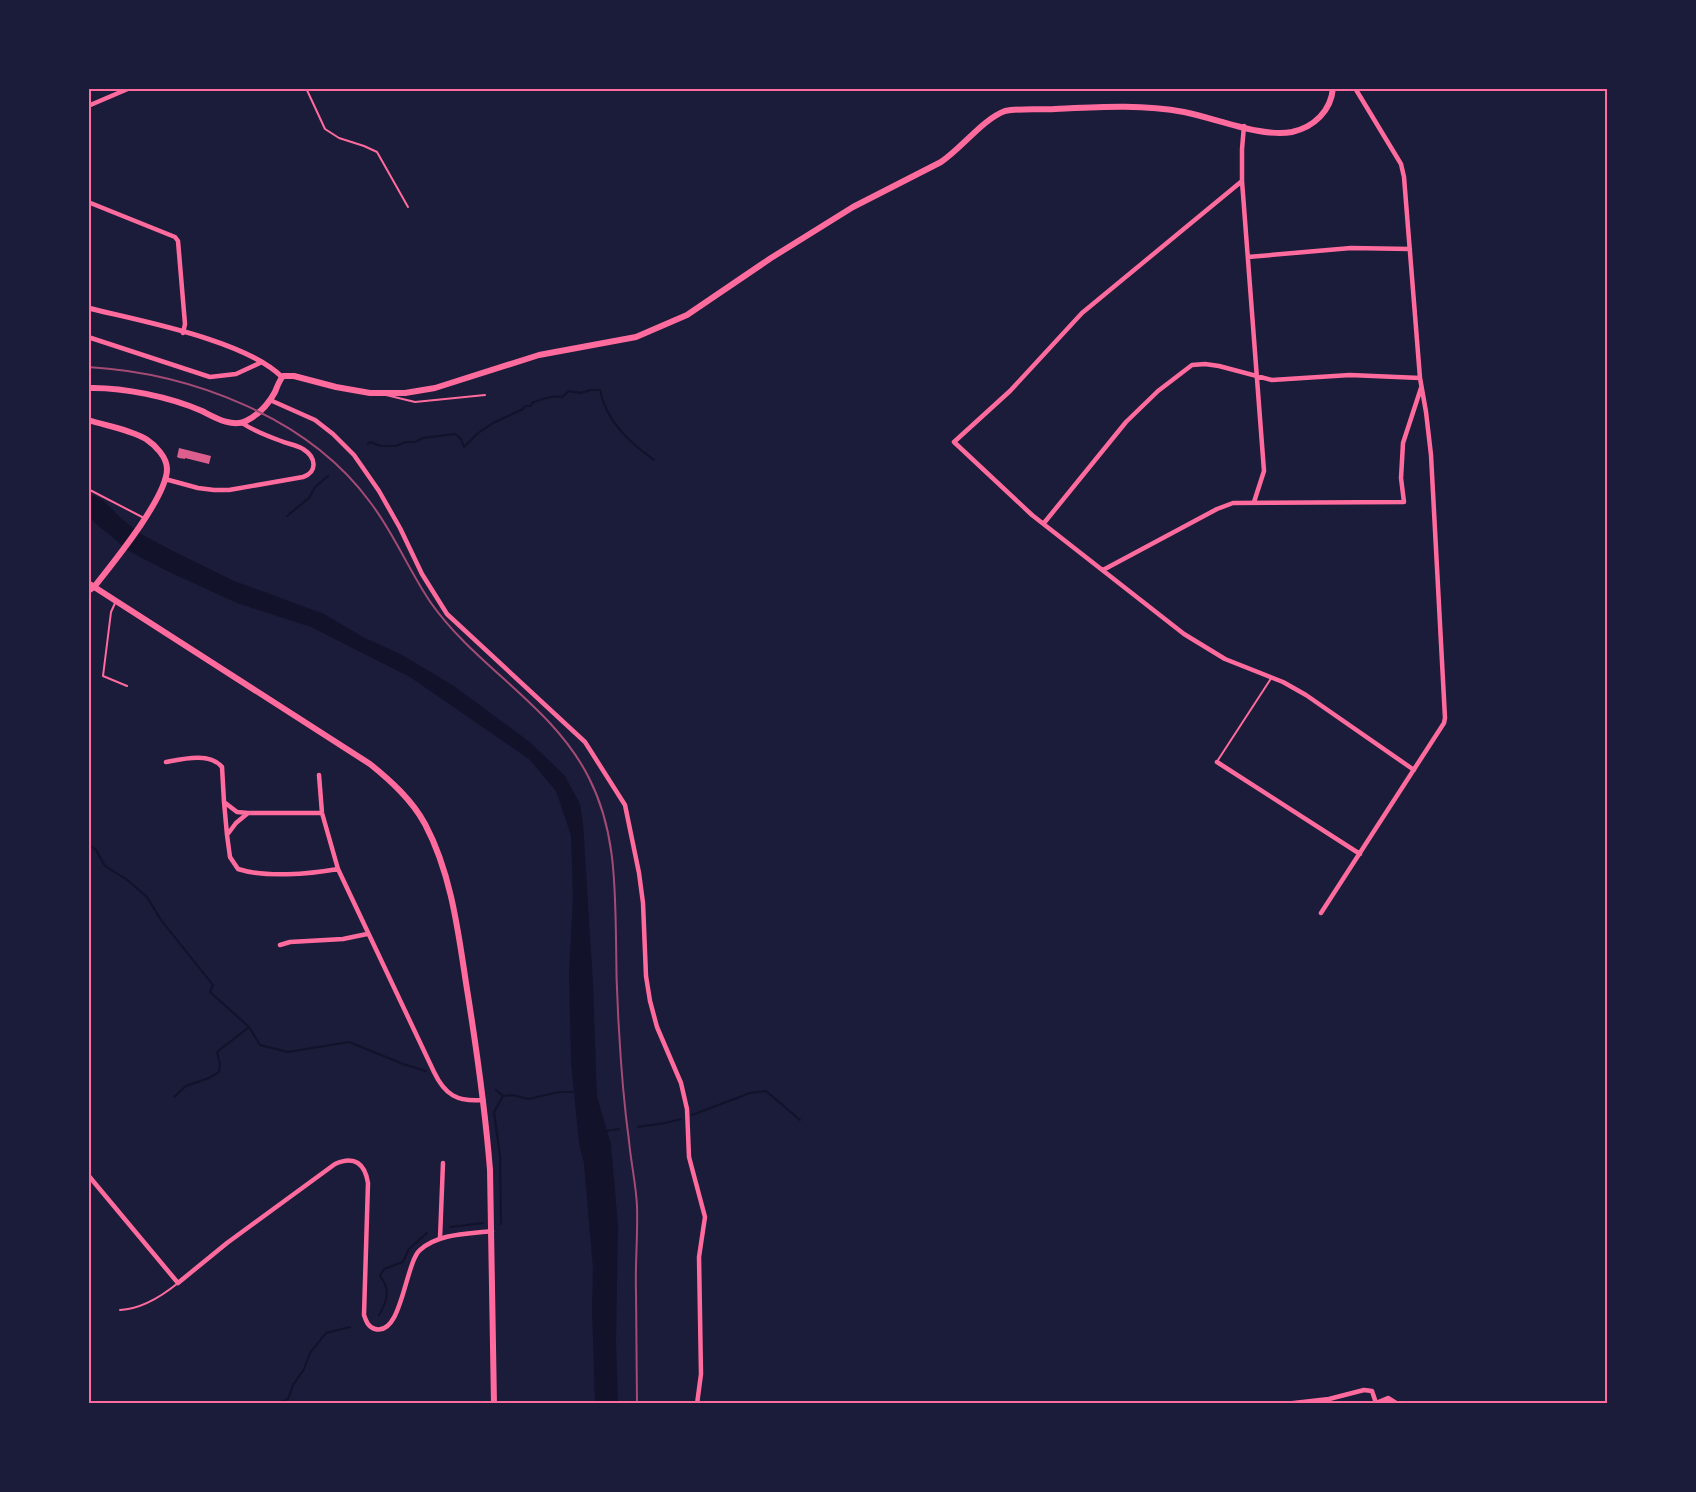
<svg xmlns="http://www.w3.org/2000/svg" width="1696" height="1492" viewBox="0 0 1696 1492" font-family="Montserrat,sans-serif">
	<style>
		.water { fill: #12122b }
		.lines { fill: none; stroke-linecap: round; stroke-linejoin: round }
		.stream { stroke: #12122b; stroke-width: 2 }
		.building { fill: #dd5f8e }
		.service { stroke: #ff6b9d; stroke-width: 2 }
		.minor { stroke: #ff6b9d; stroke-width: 4.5 }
		.tertiary { stroke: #ff6b9d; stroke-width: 5 }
		.secondary { stroke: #ff6b9d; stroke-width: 6 }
		.rail { stroke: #a44b75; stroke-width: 2 }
		.neatline { fill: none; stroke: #ff6b9d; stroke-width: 2 }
	</style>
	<rect width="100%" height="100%" fill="#1b1b3a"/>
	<path class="water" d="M88,493l15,7 20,20 18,14 32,17 61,30 90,33 39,23 39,18 52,31 77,57 34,33 15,28 3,19 10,161 4,113 14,47 7,82 -2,114 2,63h-23l-3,-94 1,-41 -9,-105 -5,-20 -8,-82 -2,-88 4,-75 -2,-63 -15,-44 -27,-32 -119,-82 -99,-50 -74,-24 -72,-33 -36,-19 -40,-33z"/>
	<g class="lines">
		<path class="stream" d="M368,444l2,-2 11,4h15l10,-4h9l8,-4 32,-4 6,5 3,8 13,-13 16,-11 30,-14 2,-3h6l1,-3c9,-4 21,-8 30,-6l7,-6 11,2 11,-3h9c6,31 29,52 54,70
			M287,516l22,-18 6,-11 13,-11
			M88,844l8,6 9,16 21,13 21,18 14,23 52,65 -3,7 39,35 11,18 28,7 61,-10 54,22 23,7
			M496,1090l7,6 10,-1 15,4 31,-7h17
			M174,1097l12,-11 23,-8 10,-6 1,-8 -3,-12 32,-25
			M692,1115l58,-22 16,-2 34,29
			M638,1127l27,-4 16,-4
			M604,1131l15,-2
			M501,1224l-1,-68 -6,-44 9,-16
			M450,1227l33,-4
			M379,1315c8,-13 12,-26 1,-39l4,-7 19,-7 6,-13 18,-16
			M276,1404l12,-5 5,-14 11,-16 6,-16 16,-20 24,-6"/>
	</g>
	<path class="building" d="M179,448l32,8 -2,8 -24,-6v1l-6,-1 -2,-1z"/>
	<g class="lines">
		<path class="service" d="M306,88l19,41 14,9 25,8 13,6 31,55
			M386,395l29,7 70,-7
			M88,489l56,29
			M116,601l-5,11 -8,64 24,10
			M1218,760l54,-83
			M120,1310c21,-1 42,-14 58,-27"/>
		<path class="minor" d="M88,106l42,-18
			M1244,126l-2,23v32l22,290 -10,31
			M1242,181l-160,132 -72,78 -56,51 78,73 152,119 41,25 58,23 23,13 108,75
			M88,202l87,35 3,4 7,83 -2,9
			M1248,257l103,-9 59,1
			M88,337l122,40 26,-3 26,-12
			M270,400l45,20 18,14 21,21 25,36 21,37 22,46 25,40 138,128 40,63 14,68 4,30 3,73 4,25 7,26 24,56 6,26 2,48 16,60 -6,40 2,117 -4,30
			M165,479l33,9 16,2h15l74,-13c15,-5 13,-20 0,-28 -6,-4 -15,-5 -22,-8 -14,-5 -27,-10 -39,-18
			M1044,523l82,-101 32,-31 34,-26 13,-1 14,2 53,14 78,-5 70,3
			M1103,570l114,-61 16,-6 171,-1 -3,-24 2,-35 18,-55
			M166,762c16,-3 44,-10 56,5l2,35 13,10 11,1
			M1217,762l143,92
			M319,775l3,38 16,56 96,203c11,23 23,30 49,28
			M224,802l3,33
			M322,813h-74l-12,10 -9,12 3,22 8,12c28,9 71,5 100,0
			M1321,913l123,-190 1,-5 -14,-263 -5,-43 -6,-34 -16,-201 -3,-13 -46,-76
			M280,945l10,-3 53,-3 24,-5
			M88,1175l90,108 49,-40 108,-79c20,-9 30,0 33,19l-4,132c2,6 4,12 11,14 27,8 30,-66 45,-79 19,-17 49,-16 72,-19
			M440,1238l3,-75
			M1376,1403l12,-5 8,5
			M1285,1404l44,-5 35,-9 8,1 4,12"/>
		<path class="tertiary" d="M88,308c53,13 157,32 194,69"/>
		<path class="secondary" d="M88,388c35,-1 82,9 114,23 12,6 30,17 44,10 12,-6 22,-16 29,-29 2,-5 4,-11 8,-16h11l42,11 34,6h35l30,-5 104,-33 97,-18 51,-22 84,-57 82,-51 88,-45c21,-14 42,-43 64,-51 16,-3 33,-1 50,-2 43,-2 86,-5 129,3 31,6 78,26 108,20 22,-5 39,-21 41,-44
			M88,420c19,6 41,9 58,19 9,6 21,18 21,30 0,28 -54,94 -73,118l-6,4
			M88,583l282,181c21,17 42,36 55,60 26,49 33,106 41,159 10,62 19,124 24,187l4,234"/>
		<path class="rail" d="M88,367c103,6 220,50 282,135 24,31 39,69 61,101 46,65 122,103 158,175 26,51 26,104 27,160 0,31 1,61 3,92 2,37 5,74 10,111 2,22 7,43 8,65 1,29 -2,57 -1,86 0,37 1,74 1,112"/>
	</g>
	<rect width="1696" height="1492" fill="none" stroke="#1b1b3a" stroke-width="180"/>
	<rect x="90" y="90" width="1516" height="1312" class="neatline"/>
</svg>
